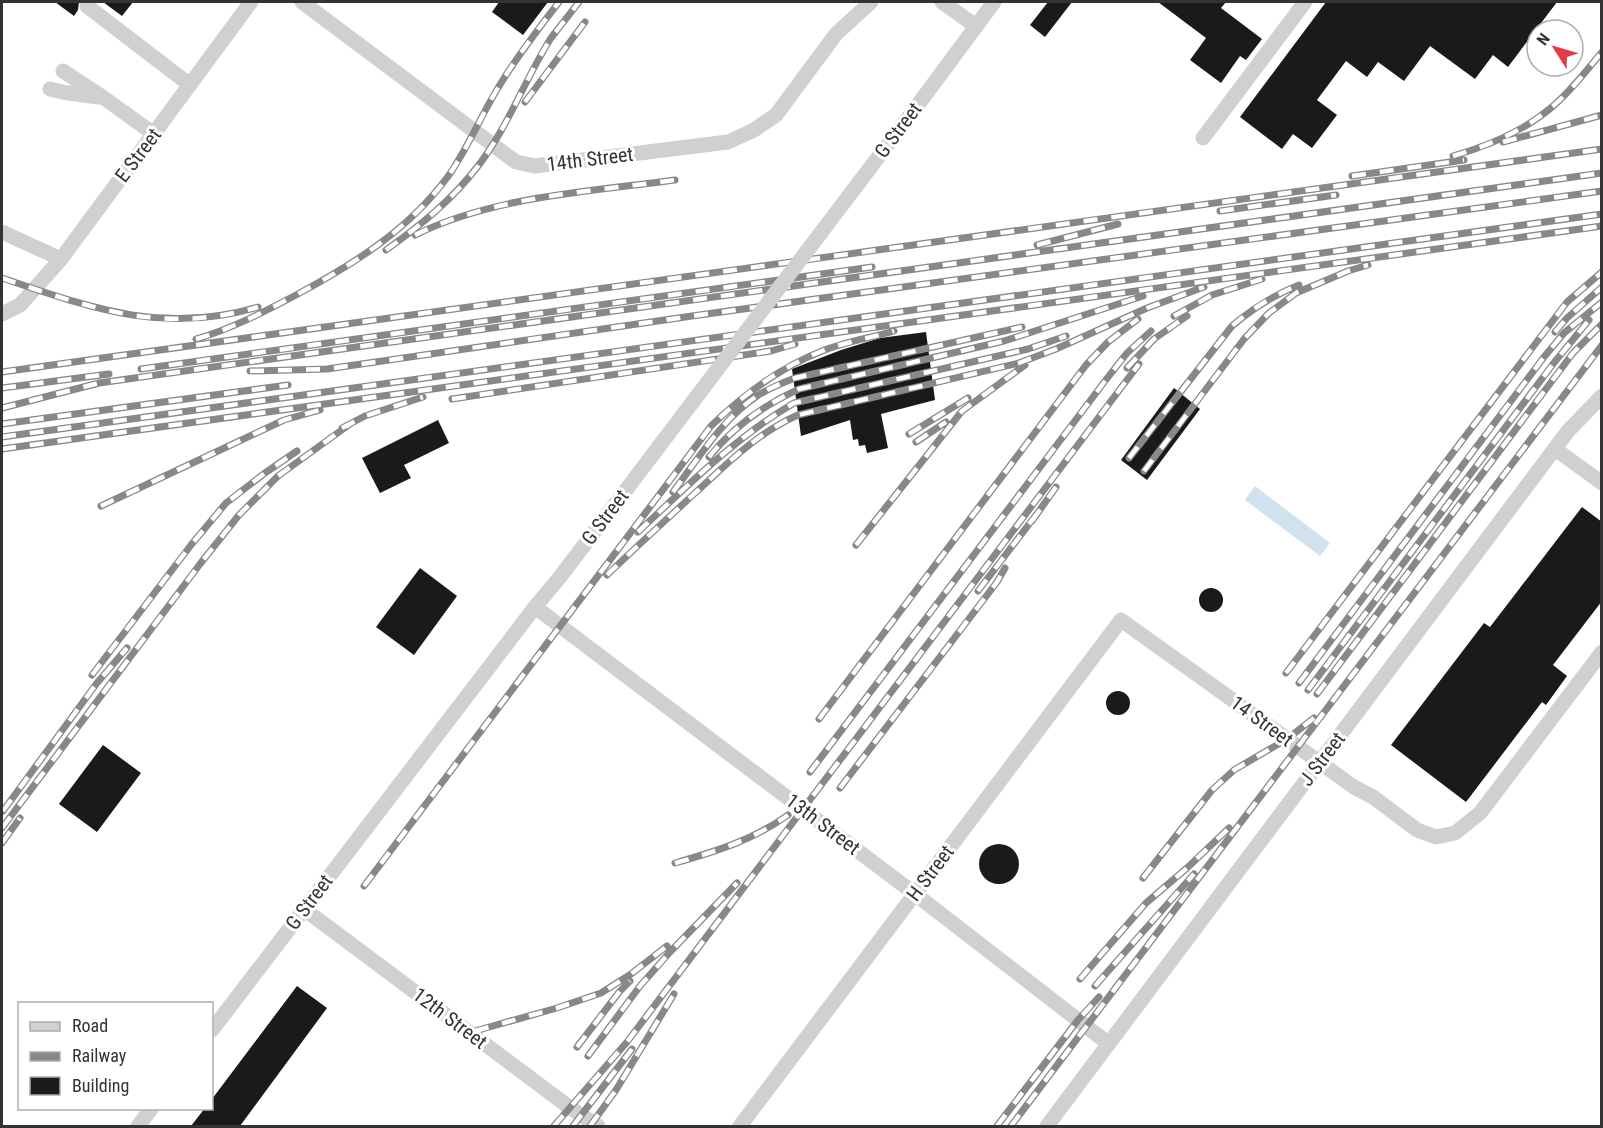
<svg xmlns="http://www.w3.org/2000/svg" width="1603" height="1128" viewBox="0 0 1603 1128" font-family="'Roboto Condensed',sans-serif">
	<style>
		.water { fill: #cfe2ee }
		.building { fill: #1a1a1a }
		.lines { fill: none; stroke-linecap: round; stroke-linejoin: round }
		.minor { stroke: #d0d0d0; stroke-width: 15 }
		.rail-casing { stroke: #888; stroke-width: 7 }
		.rail { stroke: #fff; stroke-width: 4.5; stroke-dasharray: 14; stroke-linecap: butt }
		.minor-bridge { stroke: #d0d0d0; stroke-width: 15 }
		.labels { text-anchor: middle; dominant-baseline: central; stroke-width: 6; stroke-linejoin: round; paint-order: stroke }
		.street-label { font-size: 20px; fill: #333; stroke: #fff }
	</style>
	<rect width="100%" height="100%" fill="#fff"/>
	<path class="water" d="M1255,486l75,57 -10,13 -75,-56z"/>
	<path class="building" d="M55,2h24l-1,8 -4,6z
		M103,2h30l-11,14z
		M499,2h49l-25,33 -31,-23z
		M1048,2h24l-27,35 -15,-12z
		M1158,2h68l-5,6 41,31 -16,21 -6,-4 -19,27 -31,-23 16,-22z
		M1326,2h231l-49,65 -15,-12 -18,24 -45,-33 -26,35 -26,-19 -11,15 -21,-16 -29,39 20,15 -25,33 -19,-14 -11,15 -42,-32z
		M926,332l9,68 -54,14 7,34 -21,5 -2,-8 -6,1 -1,-7 -5,1 -3,-20 -49,16 -9,-67 49,-19 39,-12z
		M1174,388l26,21 -53,71 -26,-20z
		M438,420l11,23 -45,22 7,13 -31,15 -18,-35z
		M1582,507l20,15v79l-49,64 14,11 -21,29 -4,-3 -76,100 -75,-57 93,-122 6,4z
		M420,568l37,28 -43,59 -38,-28z
		M1199 600a12 12 0 1 1 24 0a12 12 0 1 1-24 0Z
		M1106 703a12 12 0 1 1 24 0a12 12 0 1 1-24 0Z
		M103,745l38,28 -44,59 -38,-28z
		M979 864a20 20 0 1 1 40 0a20 20 0 1 1-40 0Z
		M297,986l30,22 -87,118h-49l14,-18h7v-9z"/>
	<g class="lines">
		<path class="minor" d="M302,2l214,160 19,4 193,-24 26,-12 22,-15 60,-81 35,-32
			M942,2l34,24
			M87,6l103,79
			M63,71l41,27 50,36
			M50,89l12,3 36,5
			M923,98l71,-96
			M1203,138l102,-136
			M2,232l59,27
			M2,314l18,-9 41,-46 190,-257
			M1555,449l47,34
			M535,607l380,287 194,150
			M304,909l265,198 29,19
			M212,1030l323,-423 25,-30
			M138,1126l14,-18
			M740,1126l381,-506 233,167 19,10 44,33 19,7 19,-4 25,-20 122,-161
			M1047,1126l521,-695 34,-35"/>
		<defs>
			<path id="rail" d="M525,102l60,-80
				M1503,142l99,-27
				M1453,156c35,-10 72,-26 99,-49 19,-16 34,-36 50,-55
				M1352,176l112,-16
				M1220,211l116,-16
				M415,235c80,-39 173,-43 260,-55
				M1037,245l81,-21
				M386,250c35,-25 66,-50 92,-84 30,-39 47,-87 73,-128 9,-12 19,-24 28,-36
				M2,278c89,30 161,57 256,29
				M1174,316l38,-21 50,-16
				M1555,332l12,-14 35,-31
				M196,339c35,-10 68,-27 100,-44 58,-31 114,-66 153,-120 20,-29 33,-62 52,-92 17,-28 38,-55 58,-81
				M1127,368l27,-29 33,-23
				M141,369l731,-102
				M250,371l77,-2 365,-53 910,-125
				M2,372l1600,-223
				M2,388l107,-14
				M452,399l319,-48 24,-7
				M2,408l97,-25 1503,-210
				M2,424l286,-39
				M342,428l23,-12 58,-19
				M909,434l59,-36
				M2,437l1600,-223
				M916,442l30,-20
				M2,449l1600,-223
				M709,457c24,-30 55,-52 90,-68l205,-48 139,-45
				M1129,458l103,-132c21,-18 42,-31 67,-41
				M1144,471l100,-132 25,-26 27,-20 52,-22 20,-6
				M673,492c25,-33 49,-73 84,-96 12,-8 25,-13 38,-18l227,-51
				M101,506l183,-86 36,-10
				M1032,521l24,-34
				M638,532c49,-46 98,-95 156,-129l234,-54 38,-13
				M856,545l106,-134 63,-46
				M607,575c29,-28 59,-55 88,-82 33,-30 62,-60 103,-78l221,-52 37,-14 91,-41 57,-21
				M978,591l58,-76
				M1286,673l281,-371 35,-30
				M92,675l99,-130 35,-42 39,-30 32,-22
				M1299,683l245,-326 20,-24 38,-31
				M1308,690l245,-326 36,-44
				M1317,694l256,-341 29,-29
				M819,719l267,-354 22,-23 30,-23
				M810,772l295,-391 22,-28 24,-22
				M840,788l157,-206 8,-14
				M3,811l94,-128 30,-35
				M2,828l198,-264 39,-49 39,-39 72,-52
				M2,843l18,-25
				M675,863c42,-12 78,-23 113,-48
				M1143,878l69,-88 22,-20 53,-31 27,-21
				M364,886l347,-460c33,-32 68,-58 111,-75 23,-9 48,-13 72,-20
				M1080,979l66,-76 41,-35 42,-40
				M1095,986l99,-112
				M475,1031l82,-23 44,-15 30,-19 36,-28
				M577,1047l43,-56 10,-10
				M588,1056l52,-70 30,-34 67,-69
				M554,1126l73,-84 512,-678
				M573,1126l59,-77
				M590,1126l26,-36 58,-96
				M997,1126l81,-106 21,-23
				M1011,1126l591,-781"/>
		</defs>
		<use href="#rail" class="rail-casing"/>
		<use href="#rail" class="rail"/>
		<path class="minor-bridge" d="M560,577l363,-479"/>
	</g>
	<g class="labels">
		<g class="street-label">
			<text transform="translate(898 130) rotate(-53)">G Street</text>
			<text transform="translate(138 155) rotate(-53)">E Street</text>
			<text transform="translate(590 159) rotate(-7)">14th Street</text>
			<text transform="translate(605 517) rotate(-53)">G Street</text>
			<text transform="translate(1262 721) rotate(36)">14 Street</text>
			<text transform="translate(1322 759) rotate(-53)">J Street</text>
			<text transform="translate(823 824) rotate(37)">13th Street</text>
			<text transform="translate(930 873) rotate(-53)">H Street</text>
			<text transform="translate(309 902) rotate(-53)">G Street</text>
			<text transform="translate(450 1018) rotate(37)">12th Street</text>
		</g>
	</g>
	<rect width="1603" height="1128" fill="none" stroke="#333333" stroke-width="6"/>
	<rect x="18" y="1002" width="195" height="108" fill="#ffffff" stroke="#adadad" stroke-width="1.5"/>
	<rect x="30" y="1022" width="30" height="9" fill="#d0d0d0" stroke="#adadad" stroke-width="1.5"/>
	<text x="72" y="1032" font-size="18" fill="#333333">Road</text>
	<rect x="30" y="1052" width="30" height="9" fill="#888888" stroke="#adadad" stroke-width="1.5"/>
	<text x="72" y="1062" font-size="18" fill="#333333">Railway</text>
	<rect x="30" y="1077" width="30" height="18" fill="#1a1a1a" stroke="#adadad" stroke-width="1.5"/>
	<text x="72" y="1092" font-size="18" fill="#333333">Building</text>
	<g transform="translate(1555 48) rotate(307)"><circle r="28" fill="#ffffff" stroke="#adadad" stroke-width="1.5"/>
	<path d="M0-4.5L10 22L0 15L-10 22Z" fill="#e63946"/>
	<text y="-9" font-size="16" font-weight="bold" text-anchor="middle" fill="#333333">N</text>
	</g>
</svg>
